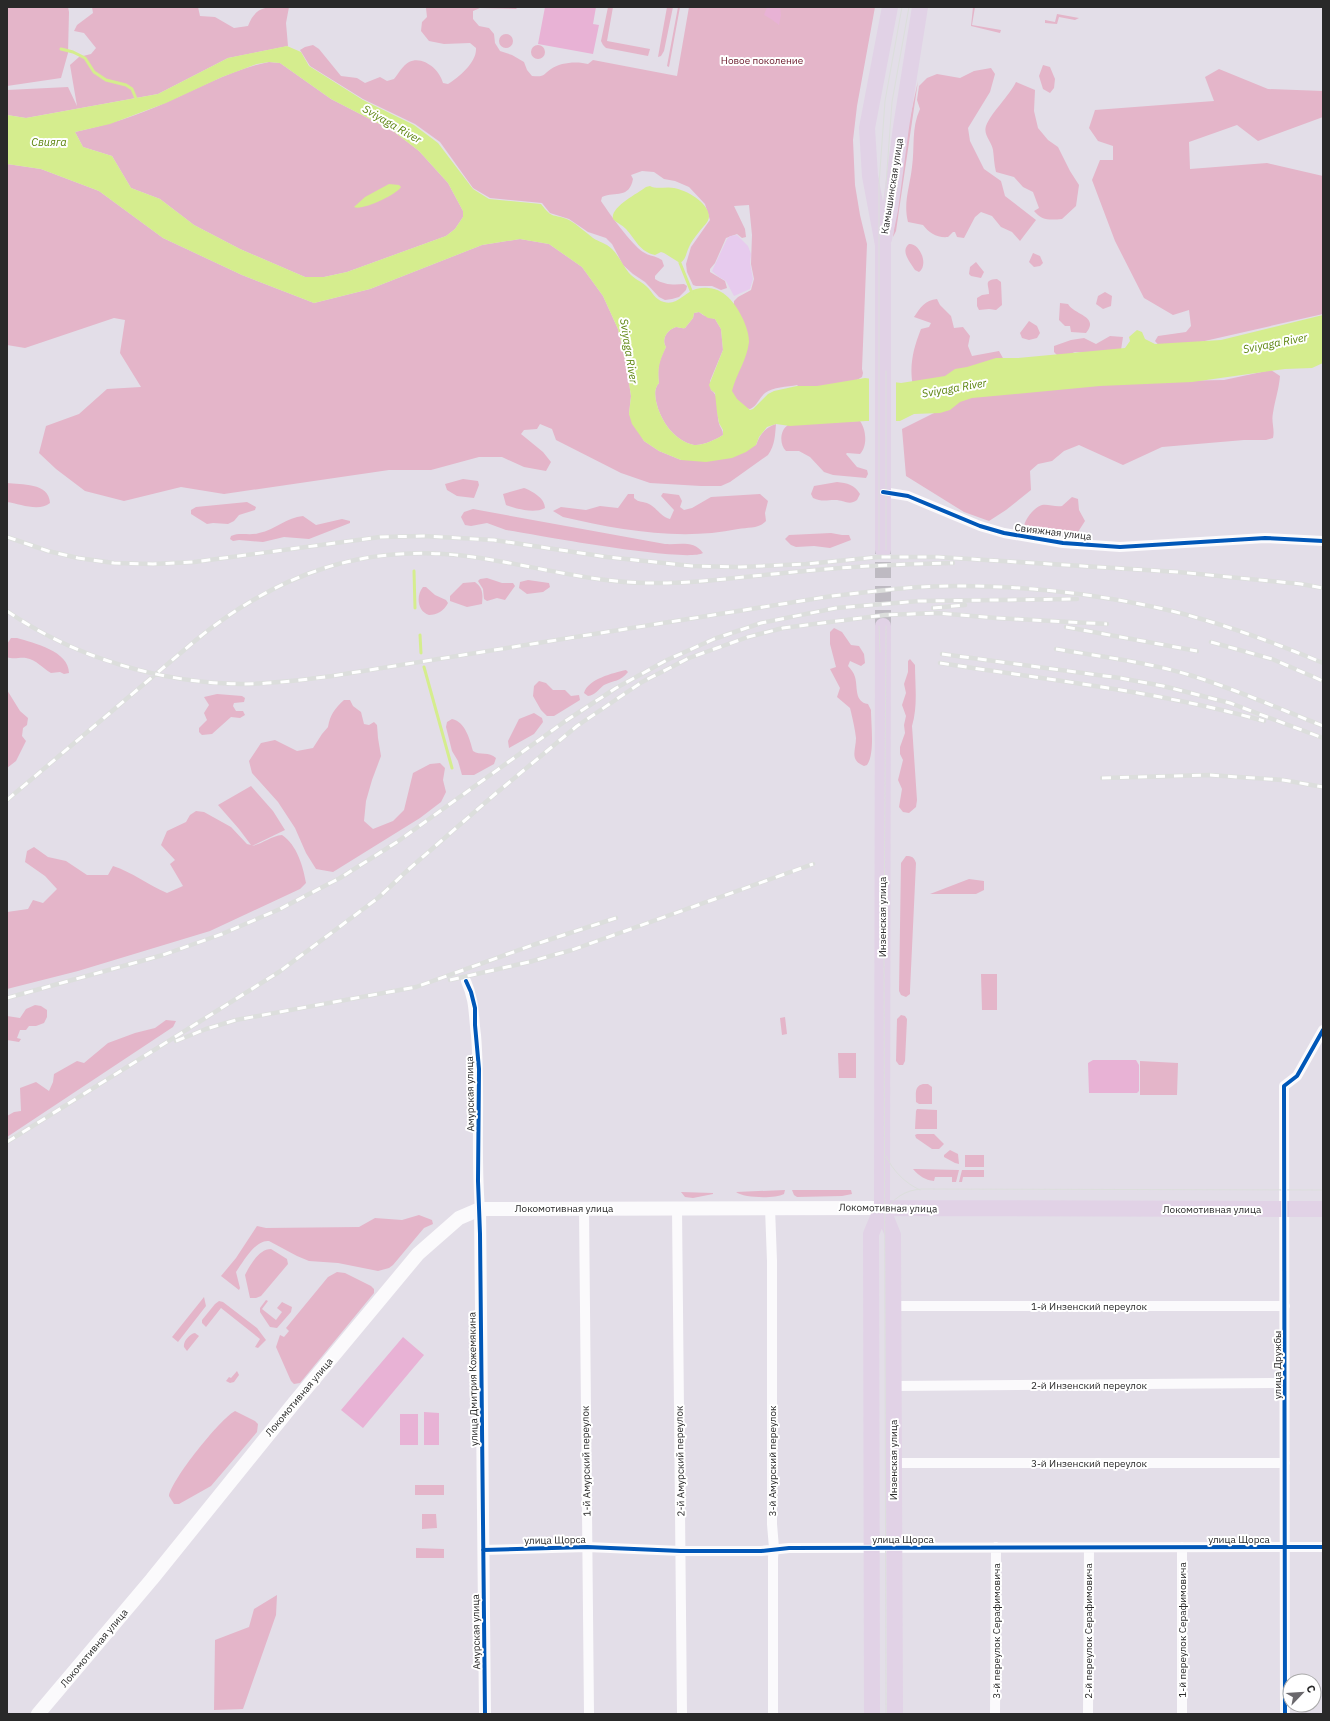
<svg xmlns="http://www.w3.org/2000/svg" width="1330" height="1721" viewBox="0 0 1330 1721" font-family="'IBM Plex Sans',sans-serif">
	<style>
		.green { fill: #e4b5c9 }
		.sand { fill: #e7cbee }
		.pitch { fill: #e8b2d5 }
		.water { fill: #d5ed8e; fill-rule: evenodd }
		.pier { fill: #e3dee8 }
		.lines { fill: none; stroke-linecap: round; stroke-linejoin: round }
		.stream { stroke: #d5ed8e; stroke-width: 3 }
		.primary-tunnel { stroke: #bebac2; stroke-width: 16; stroke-dasharray: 16 8; stroke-linecap: butt }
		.minor { stroke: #fbfafc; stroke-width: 10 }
		.tertiary { stroke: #fbfafc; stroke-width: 12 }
		.secondary { stroke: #fbfafc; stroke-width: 14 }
		.primary { stroke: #e1d2e6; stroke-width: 16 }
		.tram { stroke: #dcdedc; stroke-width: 1 }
		.rail-casing { stroke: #dcdedc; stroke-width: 4.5 }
		.rail { stroke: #fff; stroke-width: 3; stroke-dasharray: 9; stroke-linecap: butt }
		.cycleway-casing { stroke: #fff; stroke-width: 6 }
		.cycleway { stroke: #0057b8; stroke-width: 4 }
		.labels { text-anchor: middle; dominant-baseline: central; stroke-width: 4; stroke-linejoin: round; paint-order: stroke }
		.park-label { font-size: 10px; fill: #681628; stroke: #fff }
		.street-label { font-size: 10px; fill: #292929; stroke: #fff }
		.water-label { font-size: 11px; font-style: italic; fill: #59820a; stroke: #fff }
	</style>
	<rect width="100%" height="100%" fill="#e3dee8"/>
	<path class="green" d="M7,7h61l1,5 -1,41 -7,25 -54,8z
		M92,7h106l2,9 15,1 19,11 14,-2c8,-22 22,-19 41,-19l-3,16 2,23 -60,12 -70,36 -132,24 -19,-3v-25l61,-3 9,19 -7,-41 9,-8 12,-3 5,-6 -12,-15 -10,-2 3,-6 16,-12z
		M421,7h97l-2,2 -36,-1 -7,3v8l6,7 10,2 5,6 1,9 5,8 12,4 12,7 3,8 5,6c14,1 10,-1 19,-7 9,-7 27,-8 37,-5l5,-4 84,16 12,-69h186l-18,99 -4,34 2,45 5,30 7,29 -5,125 1,4 -1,4 -7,4 -54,8 -4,-4c-10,2 -24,2 -32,8 -6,5 -8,13 -15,16l-5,-1 -14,-13 3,-94 4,-4 13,-7 3,-11 -3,-15 1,-29 -3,-30 -15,1 11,23 1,8 -4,1 -5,-4 -11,4 -11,25 -5,6v3l15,9 2,7 -6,2 -9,-4h-16l-3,-1 -6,-13 -1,-8 5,-17 19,-27 -5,-16 -16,-17 -14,-6 -11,-2 -10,-7 -12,-1 -11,4 2,4c-4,20 -17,12 -31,18l-1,4c8,12 30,43 42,51 6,4 13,4 19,8l2,6 -9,10v3c9,6 19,6 29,5l3,2 -1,4 -7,7 -7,2 -7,1 -6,-3 -14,-15 -12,-8 -10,-9 -11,-21 -6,-6 -18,-6 -19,-13 -19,-6 -8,-10 -52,-5 -17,-10 -33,-46 -25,-18 -52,-25 -53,-33 -10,-16 5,-3 8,-2 6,4 22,27 16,2 8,5 15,-6 7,4 7,-2c4,-5 9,-14 15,-17 14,-7 31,8 34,21l5,1c11,-7 29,-22 28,-36l-6,-5 -26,1 -15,-3 -8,-10 1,-9 5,-5 -1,-9z
		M608,7h5l-6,34 43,8 -2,7 -42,-8 -3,-3 -2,-4z
		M667,7h6l-9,44 -3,5 -3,1z
		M678,7h2l-11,60 -2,-1z
		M973,7h2l-3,18 29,5 -1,3 -29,-7z
		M1057,14l22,4 -4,2 -16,-3 -2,7 -12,-1v-3l10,2z
		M499 41a7 7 0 1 1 14 0a7 7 0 1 1-14 0Z
		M531 52a7 7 0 1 1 14 0a7 7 0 1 1-14 0Z
		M269,62l11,1 51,36 62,32 26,20 29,32 15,28v6l-8,12 -9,7 -99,36 -23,5h-19l-65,-28 -46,-24 -34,-26 -29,-11 -19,-32 -29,-9 -8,-15c32,-7 62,-16 92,-30 34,-15 66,-33 102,-40z
		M1043,65l7,2 5,12 -1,9 -4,5 -7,-4 -4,-13z
		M991,68l4,6 -5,18 -22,36 2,13 14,28 17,12 4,15 31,24 -16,21 -8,-9 -11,-5 -9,-11 -11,-4 -6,5 -11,21 -7,-1 -2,-5h-2l-5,5c-11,1 -19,-4 -25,-12l-15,-3c-5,-19 2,-36 4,-55 3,-19 -1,-39 8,-58l-3,-9 2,-14 8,-8 10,-4 23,4 14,-7z
		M1219,69l49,20 55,2v26l-65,24 -21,-16 -48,17 1,27 77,-6 56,13v138l-136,31 -26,3 -6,-7 3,-5 28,-4 5,-6 -2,-16 -16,5 -29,-17 -29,-57 -23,-61 8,-20h13v-14l-15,-5 -9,-13 6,-18 119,-9 -9,-24z
		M918,81l-22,150 -3,6 9,-83z
		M1016,82l19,8 -1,21 4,17 10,12 10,7 12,24 9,14 -3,21 -14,13c-12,1 -20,2 -28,-8l5,-3 -6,-16 -10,-5 -9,-10 -18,-5c-2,-8 -2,-15 -3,-22 -1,-8 -10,-15 -7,-24 5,-13 23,-30 30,-44z
		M7,164l34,5 58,22 64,47 79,37 72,28 56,-14 112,-44 38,-6 29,5 33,23 21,29 15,33 8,34 5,33 -2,18 15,27 15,10 22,9 75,-15c4,-11 9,-17 20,-21 -1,11 -1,21 -8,31l-38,27 -9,4h-20l-51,-3 -29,-10 -65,-33 -4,-11 -12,-5 -3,5 -13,1 -3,4 22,18 8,10 -5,9 -22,-4 -22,-10h-23l-48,13h-42l-165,24 -43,-7 -57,14 -39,-10 -29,-22 -17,-16 7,-27 33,-12 28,-25 34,-2 -21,-34 5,-33 -11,-2 -89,30 -18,-3z
		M909,244c11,-1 20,21 10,28l-4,-2c-5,-8 -15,-19 -6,-26z
		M1033,253l7,3 3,7 -3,3 -6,1 -5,-5z
		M976,262l8,10 -3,6 -10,-2 -2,-2 1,-7z
		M997,279l4,3 1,23 -6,5 -7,-1 -10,1 -2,-4v-8l5,-3 7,-1c0,-9 -6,-14 8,-15z
		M1105,292l7,4 -1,10 -8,3 -7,-5 2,-8z
		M937,299l3,6 11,11 3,12 9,-1 7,9 -2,10 4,10 27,-5 5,9 -91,27c-4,-21 0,-38 8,-58l8,-2 2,-4 -17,-6c6,-9 11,-17 23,-18z
		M1060,303l8,1c6,11 32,12 18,29l-15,-1 -1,-6h-5l-6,-6z
		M699,312l4,3 12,4 6,10 2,21 -13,31 1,9c10,7 5,22 8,33 1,5 4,6 4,12 -6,4 -21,11 -29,10 -20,-4 -34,-25 -38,-44 -1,-7 -2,-12 3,-18 -2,-15 0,-23 7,-36 -5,-8 1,-17 10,-20 3,0 6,2 9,1l8,-10 1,-5z
		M1029,321l8,5 3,7 -3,5 -8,2 -7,-2 -2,-5z
		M1110,336l13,1 -2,13 -32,3 -14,-1 -15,6 -6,-6v-6l17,-6 13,-2 12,6z
		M1271,370l9,6c-1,13 -5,24 -7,37 -2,9 2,16 0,25l-7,2h-22l-82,7 -39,18 -44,-20 -15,6 -12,10 -14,3 -8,7 1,19 -25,20 -17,11 -25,-9 -58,-36 -4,-47 66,-33 157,-14 99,-2z
		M860,421c6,8 8,25 0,33l-13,-1 -1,1 11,13 10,3 1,4 -2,4 -33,-3 -9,-3 -14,-15 -11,-6h-13c-7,-7 -6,-21 2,-26z
		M463,479l15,2 1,4 -5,13 -17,-2 -10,-6 -2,-6z
		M837,482c10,1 18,3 23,12l-3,6c-8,6 -13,0 -22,0 -9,0 -13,2 -22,-2l-2,-4 3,-8z
		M7,483c14,2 42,-1 43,20 -11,9 -30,1 -43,-1z
		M524,488c8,3 21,10 21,20 -11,6 -27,1 -39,-3l-3,-11z
		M663,493l16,2 3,6 -2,6 4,3 8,-2 19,-11 49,-3 8,7 -3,12 1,8c-7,8 -18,6 -28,8 -57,12 -119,1 -175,-12l-10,-6 8,-4 25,3 14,-4 18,2 10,-14h6v4c5,5 9,3 15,6 8,4 12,13 21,15l4,-9 -13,-14z
		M1072,497l6,2 1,11 6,11 -7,11 -6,2 -48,-4c-2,-8 10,-23 18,-25 6,-1 13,2 20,1z
		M247,502l9,5 -1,3 -16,5 -5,6 -6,3 -15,-1 -6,1 -16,-10v-4l5,-3z
		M473,509l192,35c14,1 29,-4 38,9 -17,10 -167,-18 -197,-23l-19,-7 -16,3 -6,-1 -4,-8 3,-5z
		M303,516l13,9 26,-6 8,2v2l-41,16 -25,-2 -21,5 -24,-2 -6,1 -3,-2 1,-3c9,-4 19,0 28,-3 16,-3 28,-16 44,-17z
		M831,533l11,2h7l2,5 -21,8 -16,-2 -18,1 -5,-2 -6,-6 4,-4z
		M487,578l15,5h11l2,3 -10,14 -8,-2 -10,3 -3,-2 -1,-10 -5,-8 2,-2z
		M528,580l21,3 1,4 -7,5 -16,2 -8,-6 1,-6z
		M475,582c8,6 8,12 7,22l-15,3 -17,-6v-5l13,-13z
		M423,587h3l9,8 11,5 2,3c-4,8 -11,12 -19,12 -12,-4 -13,-20 -6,-28z
		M834,628l8,4 9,13 8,1 5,8 1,9 -4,3 -11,-5 -2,5c3,3 6,7 7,11 3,10 -1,25 13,27l3,6c0,14 4,44 -4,55l-3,1c-15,-6 -8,-16 -8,-28 -1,-9 -3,-17 -5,-26l-1,-4 -13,-11 3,-9 -10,-19 6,-2 -6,-23v-12z
		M11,638h6c17,5 52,13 52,35l-5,1 -4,-2 -9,1c-9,-5 -14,-13 -25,-15 -7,-1 -12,2 -19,-1v-13z
		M910,659l5,6c0,20 3,41 -3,61l5,74 -1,7 -7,6 -6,-1 -4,-5 3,-18 -4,-9 5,-20 -3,-6v-7l5,-14 -1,-8 2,-9 -4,-11 4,-12 -2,-9 4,-12v-11z
		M626,670l2,2c-8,10 -14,8 -24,13 -5,4 -9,10 -16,11l-4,-3c4,-14 29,-20 42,-23z
		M539,681l7,2 7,7h12l6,6 8,-1 1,5 -26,16h-7l-6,-6 -8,-14 1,-10z
		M7,690l13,21 8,7 -1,7 -4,3 -1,8 4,5 -10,20 -9,7z
		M217,694l25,2 3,2 -1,4 -10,1 -1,3 3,5h7l2,4 -5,3 -9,-1 -19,17 -10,1 -3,-3v-4l8,-8 -3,-7 5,-8 -5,-8z
		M344,700h6l3,6 8,6 3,12 5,1 5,-3 3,3 1,13 3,18 -9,24 -6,21 -2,20 9,8 20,-8 11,-11 9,-37 17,-9 10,-1 5,5 -2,12 3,12 -5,10 -21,16 -87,54 -17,-3 -10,-16 -11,-25 -17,-26 -26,-29 -3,-12 12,-18 14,-3 22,11 16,-3 9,-14 6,-7c2,-12 7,-19 16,-27z
		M534,713l8,5 1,4 -9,12 -25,14 -1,-7 11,-22z
		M452,719c14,3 18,22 21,32 7,5 16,0 23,7l-2,6 -20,11h-12l-4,-14 -6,-10 -6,-24 1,-5z
		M251,786l22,25 12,19 -33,16c10,-2 19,-10 30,-11 15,10 21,31 24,48l-6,6 -90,42 -132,40 -71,18v-77l21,-3 5,-9 10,3 14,-14 -12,-13 -20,-14 2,-11 7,-4 14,10 18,4 21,14h21l5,-9c19,6 35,19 54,27l16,-7 -13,-22 5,-4 -14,-15 6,-14 19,-9 4,-7 6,-4 8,1 27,15 16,17 4,1 -12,-16 -21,-24z
		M906,856c6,0 8,1 10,7l-6,127v4l-4,3 -5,-2 -2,-4 2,-128z
		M969,879l15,2v9l-8,4h-46z
		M981,974h16v36h-15z
		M35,1005l6,1 6,4v7l-3,6 -8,3h-7l-3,4h-6l-3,8 4,1 -2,3 -12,-2v-24l13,2 6,-9z
		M901,1015l4,1 2,3 -2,42 -2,4h-4l-3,-4 1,-42z
		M785,1017l2,17 -5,1 -2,-17z
		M166,1020l10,1 -3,6 -166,110v-21l7,-4 7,-1 -1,-23 16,-6 13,9 4,-9 1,-8 23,-13 7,2 24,-20 27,-10 20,-5z
		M838,1053h18v25h-17z
		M1140,1061l38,2 -1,32h-37z
		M923,1084h5l4,3v17h-13l-3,-2c0,-8 -2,-16 7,-18z
		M917,1109l20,1v19h-22l1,-18z
		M917,1134h17l10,10 -5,5h-7l-16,-11 -1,-3z
		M950,1150l8,4 1,10 -4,-1 -11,-6v-2z
		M965,1155h19v12h-19z
		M913,1169h2l44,1 -3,12h-4v-5h-17l-1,4c-9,-1 -15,-5 -21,-12z
		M962,1170h22v7h-21l-1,5h-3z
		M785,1190l-1,4c-10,5 -40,4 -48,-2z
		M792,1190h59l1,4 -10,2 -45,1 -3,-2z
		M681,1192l32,1v1l-20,4 -8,-1z
		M419,1215l13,5 1,4 -9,4 -31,37 -4,3 -11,3 -40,-8 -29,-2 -12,-5 -28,-15c-13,-2 -26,21 -33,31l4,16 -1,2 -18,-14 15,-18 21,-32 9,2 93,-1 16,-9 27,2z
		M271,1249l16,10 1,5 -27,32 -5,2h-6l-5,-23c5,-10 14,-26 26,-26z
		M337,1272l8,1 26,13 3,3v4l-74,90 -6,1 -3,-3 -15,-34 4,-12 4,2 5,-6 -3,-3 42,-51z
		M204,1297l2,9 -28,36 -6,-5z
		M266,1300l2,1 -6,8 14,11 6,-8 -5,-4 5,-6 10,5 -1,5 -14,16 -7,-1 -10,-15v-4z
		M219,1301l4,1 34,26 9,12 -8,8 -3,-1 5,-8 -39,-31 -15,19 -4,-4v-3l13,-16z
		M195,1333l4,3 -12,15 -3,-4c-1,-5 5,-13 11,-14z
		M237,1371l2,4 -5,7 -4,1 -4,-2 3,-4 2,1z
		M235,1411l20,10 3,3 -1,8 -46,54 -32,18h-5l-5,-8c3,-17 51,-77 66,-85z
		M415,1485h29v10h-29z
		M422,1514h14l1,14 -15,1z
		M416,1548l28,1v9h-28z
		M277,1595l-1,20 -33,94 -29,1 1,-70 34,-13 5,-18z"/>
	<path class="sand" d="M737,235l11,11 3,8 -1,9 3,16 -3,10 -16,7 -8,-15 -7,-4 -7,-6 15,-32 3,-3z"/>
	<path class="pitch" d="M545,7h51l-3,17 6,1 -6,29 -55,-10z
		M767,7h13l1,8 -2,10 -8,-6 -7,-4z
		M1093,1060h43l3,5v26l-2,2h-48l-1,-30z
		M403,1337l21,18 -61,73 -22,-18z
		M424,1412l15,1v32h-15z
		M400,1414h18v31h-18z"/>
	<path class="water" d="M287,46l14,6 8,14 54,34 51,25 24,18 35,46 16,10 52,5c12,16 12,9 28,16 9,5 16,12 24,18 6,4 13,5 19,11 7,7 11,17 17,24 5,6 12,8 17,13 6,5 9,14 18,16 13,4 21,-10 32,-13 24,-6 38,11 47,30 3,7 6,15 6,23 -2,18 -13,32 -17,49l5,8 13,11 3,-1 15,-15 6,-3 23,-5h20l48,-8 36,5 44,-7 10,-7 12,-2 29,-9h22l107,-10 5,-7 -1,-4 8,-7 5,2 3,7 10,5 66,-4 102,-25v48l-11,5 -27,1 -93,13 -92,4 -128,12 -12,4 -10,8 -10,3 -26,1 -14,7h-34l-76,5 -14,-2 -9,3 -8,10 -3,8 -10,7 -14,6 -26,4 -25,-2 -22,-9 -15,-10 -12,-17 -3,-10 2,-18 -5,-33 -8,-34 -15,-33 -21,-29 -33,-23 -29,-5 -38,6 -112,44 -56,14 -72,-28 -79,-37 -64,-47 -58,-22 -34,-5v-49l19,3 132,-24 70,-36zM269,62l11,1 51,36 62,32 26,20 29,32 15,28v6l-8,12 -9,7 -99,36 -23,5h-19l-65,-28 -46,-24 -34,-26 -29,-11 -19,-32 -29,-9 -8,-15 35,-8 56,-21 56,-26 35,-13zM699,312l9,6 7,1 6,10 2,21 -14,35 2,5 4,3 2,19 2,11 4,7v5c-6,4 -21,11 -29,10 -20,-4 -34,-25 -38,-44 -1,-7 -2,-12 3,-18 -2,-15 1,-23 7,-36 -5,-8 1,-17 10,-20 3,0 6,2 9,1l8,-10 1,-5z
		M389,184l10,1 2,2c-5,8 -39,24 -47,20l11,-10z
		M650,186c7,4 16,0 24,2 12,2 34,14 35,28 0,7 -7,11 -10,16 -4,5 -8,10 -10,15 -3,6 -3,13 -9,16l-16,-10 -3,-1 -6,3c-15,-3 -20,-16 -29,-26 -4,-4 -9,-6 -13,-10 -3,-12 24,-25 33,-32z"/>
	<path class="pier" d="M869,376l27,4v43h-27z"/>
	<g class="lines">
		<path class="stream" d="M61,49l12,3 12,6 9,14 12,8 20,5 6,4 5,12
			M680,263l12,30
			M414,571l1,37
			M420,635l1,18
			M424,667l28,101"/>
		<path class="primary-tunnel" d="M883,626v-76"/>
		<path class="minor" d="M883,492l25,4 72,30 24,7 59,10 57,4 145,-9 58,3
			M466,981c9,21 7,32 10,54 5,58 -1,116 4,174
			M584,1208l5,506
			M677,1208l5,506
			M770,1208l2,53v263l2,24 -1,10v156
			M893,1306h392
			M893,1386l391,-3
			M893,1463h392
			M483,1550l104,-3 94,4h80l28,-3 534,-1
			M995,1714l1,-167
			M1088,1714l1,-166
			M1182,1714v-167
			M1285,1714l-1,-628 13,-10 26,-46"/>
		<path class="tertiary" d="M480,1209l5,505"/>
		<path class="secondary" d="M38,1714l114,-135 142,-176 124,-149 41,-36 21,-9 402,-1"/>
		<path class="primary" d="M884,239l6,-29 11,-83 19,-120
			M883,550v-305l-13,-69 -3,-48 23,-121
			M882,1208l11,27 2,479
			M882,1208l441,1
			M872,1714l-1,-480 11,-26 1,-582"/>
		<path class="tram" d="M886,235v-51l6,-82 17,-95
			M879,550v-366l6,-83 17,-94
			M886,550v-179
			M879,626l1,26
			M886,1156c7,15 19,27 34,34
			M884,1213c9,-15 21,-23 38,-24l401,1
			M886,1714l-2,-759 2,-329"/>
		<defs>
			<path id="rail" d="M7,537l41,14 30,7 36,5 39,1 41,-2 186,-25 43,-1 71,4 113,17 85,9 48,1 66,-3 72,-7h60l240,15 123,12 22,4
				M933,608l32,-3
				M7,611c66,46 154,72 235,73 30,0 60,-4 90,-8l500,-80c29,-3 58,-7 87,-9 80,-4 162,4 240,21 54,12 114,34 164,55
				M1066,627l131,24
				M1211,642l61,17 51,22
				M1056,649c46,8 92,13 137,27 44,14 87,33 130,50
				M942,654l178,24 43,8 67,17 93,35
				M940,663c108,17 218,28 324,58
				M1102,778l107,-3 74,5 40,7
				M7,800l189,-160c82,-67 171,-98 277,-83 58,8 115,25 175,26 45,1 91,-6 136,-10 57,-6 112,-9 169,-10
				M450,980l79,-18 43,-12 241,-86
				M7,998l156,-43 59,-21 58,-25 60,-31 57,-36 167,-120 52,-34 51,-28 47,-21 47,-16 75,-15 83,-7 158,-2
				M176,1041l30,-12 30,-9 180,-33 117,-42 83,-27
				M7,1142l272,-170 99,-74 31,-29 85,-74 83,-69 65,-44 47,-24 59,-21 35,-9 102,-13 52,-2 59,5 111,6"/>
		</defs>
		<use href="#rail" class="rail-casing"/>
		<use href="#rail" class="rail"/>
		<defs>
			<path id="cycleway" d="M883,492l25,4 72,30 24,7 59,10 57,4 145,-9 58,3
				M466,981l5,11 4,16v17l4,44 -1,112 2,53 5,480
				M483,1550l104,-3 94,4h80l28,-3 534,-1
				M1285,1714l-1,-628 13,-10 26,-46"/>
		</defs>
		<use href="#cycleway" class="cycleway-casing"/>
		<use href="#cycleway" class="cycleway"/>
	</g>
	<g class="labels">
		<g class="park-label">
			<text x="762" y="60">Новое поколение</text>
		</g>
		<g class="street-label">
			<text transform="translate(892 186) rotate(-81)">Камышинская улица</text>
			<text transform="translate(1053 532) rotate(7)">Свияжная улица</text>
			<text transform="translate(882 917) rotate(-90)">Инзенская улица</text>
			<text transform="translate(470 1094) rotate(-91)">Амурская улица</text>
			<text x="564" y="1208">Локомотивная улица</text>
			<text transform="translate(888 1208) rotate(1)">Локомотивная улица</text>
			<text x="1212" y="1209">Локомотивная улица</text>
			<text x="1089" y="1306">1-й Инзенский переулок</text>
			<text transform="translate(1277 1365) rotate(-90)">улица Дружбы</text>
			<text transform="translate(473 1379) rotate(-91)">улица Дмитрия Кожемякина</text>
			<text x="1089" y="1385">2-й Инзенский переулок</text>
			<text transform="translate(299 1397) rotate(-50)">Локомотивная улица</text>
			<text transform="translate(893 1460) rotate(-90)">Инзенская улица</text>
			<text transform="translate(586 1461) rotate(-91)">1-й Амурский переулок</text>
			<text transform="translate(680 1461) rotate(-91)">2-й Амурский переулок</text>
			<text transform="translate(772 1461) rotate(-90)">3-й Амурский переулок</text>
			<text x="1089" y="1463">3-й Инзенский переулок</text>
			<text x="903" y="1539">улица Щорса</text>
			<text x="1239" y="1539">улица Щорса</text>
			<text transform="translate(555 1540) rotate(-1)">улица Щорса</text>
			<text transform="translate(1182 1630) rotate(-90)">1-й переулок Серафимовича</text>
			<text transform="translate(996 1631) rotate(-90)">3-й переулок Серафимовича</text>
			<text transform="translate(1088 1631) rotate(-90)">2-й переулок Серафимовича</text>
			<text transform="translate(476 1632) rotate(-91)">Амурская улица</text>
			<text transform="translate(94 1648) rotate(-50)">Локомотивная улица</text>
		</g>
		<g class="water-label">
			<text transform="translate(392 124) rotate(30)">Sviyaga River</text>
			<text x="49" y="142">Свияга</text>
			<text transform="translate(1275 343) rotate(-11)">Sviyaga River</text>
			<text transform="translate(629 351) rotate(81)">Sviyaga River</text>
			<text transform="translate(954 388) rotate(-10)">Sviyaga River</text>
		</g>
	</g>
	<rect width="1330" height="1721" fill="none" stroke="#292929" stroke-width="16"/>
	<g transform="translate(1302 1693) rotate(65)"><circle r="19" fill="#ffffff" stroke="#a9a9a9"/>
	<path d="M0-3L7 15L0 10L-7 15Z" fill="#6a686c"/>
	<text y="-6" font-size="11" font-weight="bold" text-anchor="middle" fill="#292929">С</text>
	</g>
</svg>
